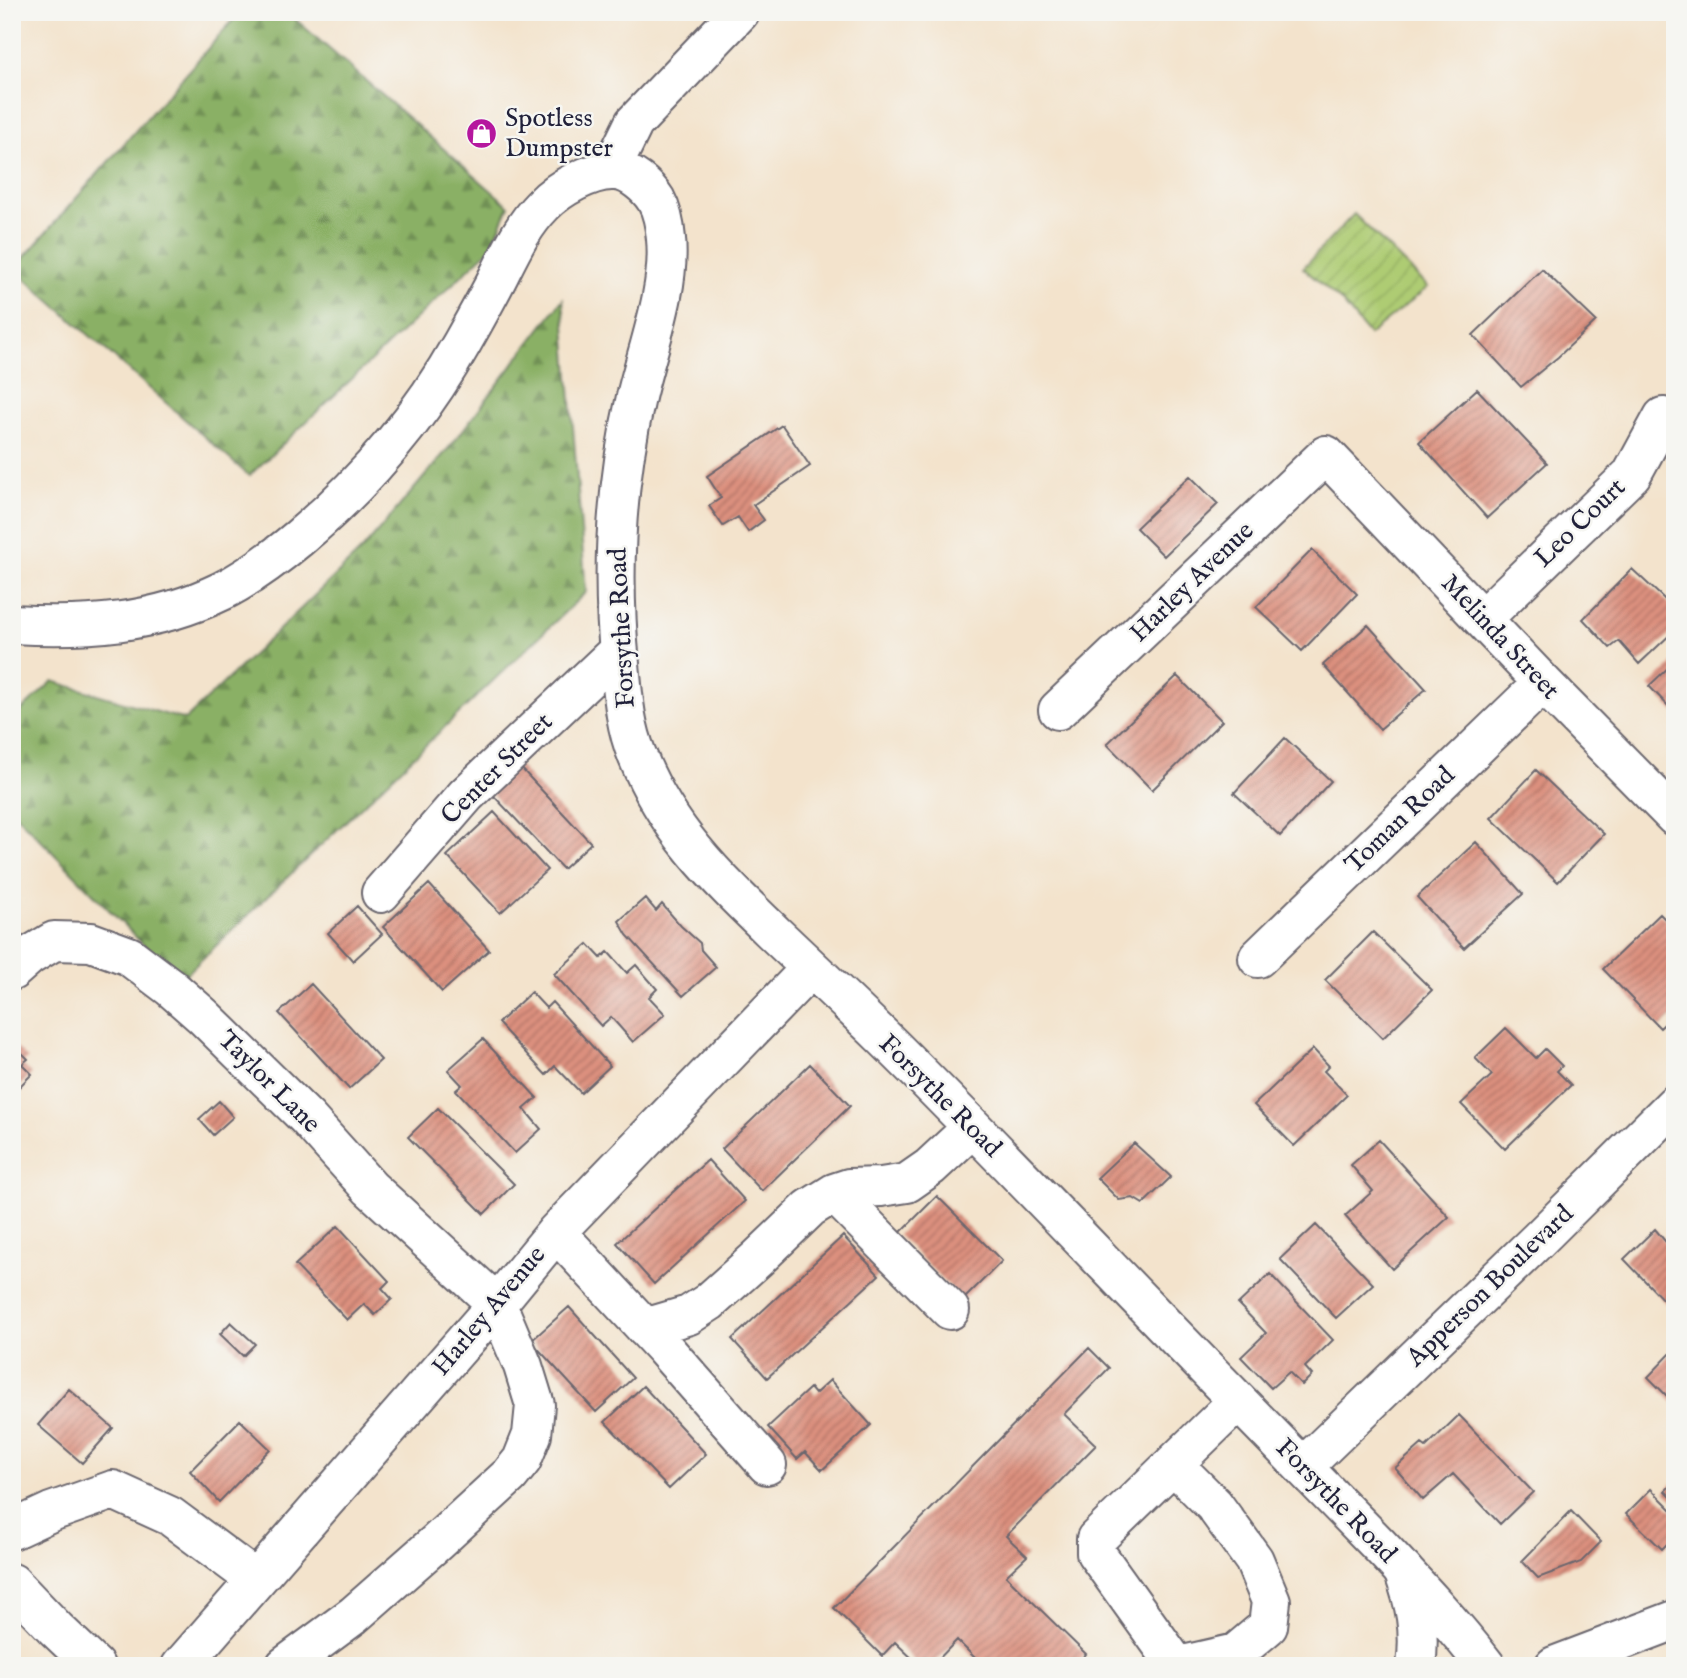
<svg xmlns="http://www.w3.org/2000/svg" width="1687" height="1678" viewBox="0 0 1687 1678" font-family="'IM FELL English',serif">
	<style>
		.forest { fill: url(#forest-firs); stroke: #566950; stroke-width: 2 }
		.garden { fill: url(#garden-furrows); stroke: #687757; stroke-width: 2 }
		.building { fill: url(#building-hatch) }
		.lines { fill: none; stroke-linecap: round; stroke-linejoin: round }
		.minor-casing { stroke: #6b666e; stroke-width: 42 }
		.major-casing { stroke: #6b666e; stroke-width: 42 }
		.path { stroke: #6b666e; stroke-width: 4.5; stroke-dasharray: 5 5; stroke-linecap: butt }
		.minor { stroke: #fff; stroke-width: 38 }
		.major { stroke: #fff; stroke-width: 38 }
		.labels { text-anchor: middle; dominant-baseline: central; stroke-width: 5; stroke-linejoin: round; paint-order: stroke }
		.poi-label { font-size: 26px; fill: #22223b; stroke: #f6f6f2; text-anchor: start }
		.street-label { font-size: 26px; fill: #22223b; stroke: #f6f6f2 }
	</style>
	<defs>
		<pattern id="forest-firs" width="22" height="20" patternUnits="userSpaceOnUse" patternTransform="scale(1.75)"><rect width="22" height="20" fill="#8ab065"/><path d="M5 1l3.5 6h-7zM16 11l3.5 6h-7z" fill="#708f54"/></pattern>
		<pattern id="garden-furrows" width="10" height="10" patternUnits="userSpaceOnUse" patternTransform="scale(1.75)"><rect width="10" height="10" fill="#aecc73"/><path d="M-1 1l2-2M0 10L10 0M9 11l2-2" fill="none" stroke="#95af64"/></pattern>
		<pattern id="building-hatch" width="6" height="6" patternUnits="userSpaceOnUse" patternTransform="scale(1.75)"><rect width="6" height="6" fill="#dc907e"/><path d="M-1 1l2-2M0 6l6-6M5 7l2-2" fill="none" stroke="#b27568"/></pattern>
	</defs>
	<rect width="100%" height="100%" fill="#f6f6f2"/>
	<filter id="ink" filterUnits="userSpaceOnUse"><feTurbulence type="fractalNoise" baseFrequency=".0143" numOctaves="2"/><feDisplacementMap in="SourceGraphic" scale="14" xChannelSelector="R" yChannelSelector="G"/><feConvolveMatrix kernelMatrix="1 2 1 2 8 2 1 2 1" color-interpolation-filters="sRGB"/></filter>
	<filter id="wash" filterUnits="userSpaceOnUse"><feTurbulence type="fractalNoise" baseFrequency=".00686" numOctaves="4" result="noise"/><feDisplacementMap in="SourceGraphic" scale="28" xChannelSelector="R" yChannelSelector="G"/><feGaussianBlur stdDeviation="1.57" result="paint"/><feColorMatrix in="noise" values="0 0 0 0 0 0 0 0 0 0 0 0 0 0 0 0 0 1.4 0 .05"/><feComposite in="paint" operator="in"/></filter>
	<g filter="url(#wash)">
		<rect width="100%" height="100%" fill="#f3e3cc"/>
		<path class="forest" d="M240,12h47l222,194 -18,42 -242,228 -235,-207z
			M563,299l23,293 -407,389 -167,-170v-92l41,-38 132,39 178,-171 90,-106z"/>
		<path class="garden" d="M1354,214l74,73 -59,48 -28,-34 -38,-33z"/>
		<g id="blocks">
			<path class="building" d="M1542,269l54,52 -38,36 -37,30 -48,-52z
				M1477,389l70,74 -60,55 -68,-76z
				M782,425l28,41 -57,39 11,15 -16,12 -10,-15 -15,9 -14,-20 12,-8 -14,-22z
				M1190,476l28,28 -54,52 -28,-28z
				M1312,550l45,44 -55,57 -46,-44z
				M1632,569l43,40v21l-36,34 -20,-23 -9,7 -27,-29z
				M1368,625l58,64 -46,40 -57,-64z
				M1675,661v52l-26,-27z
				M1177,676l45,45 -70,69 -45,-46z
				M1285,738l46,43 -51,55 -46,-43z
				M519,766l72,77 -28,26 -72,-76z
				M1536,770l68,64 -46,48 -67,-64z
				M494,812l53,58 -47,43 -53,-57z
				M1476,842l47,52 -59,54 -47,-51z
				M429,884l60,66 -47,42 -59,-65z
				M645,898l11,13 6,-7 19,22 19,17 1,7 15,17 -33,29 -56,-61 -8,-14z
				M357,906l25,28 -29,27 -25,-28z
				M1660,914l9,9 2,-2 4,4v89l-15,14 -57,-59z
				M1373,932l59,58 -49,48 -58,-58z
				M588,944l13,14 7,-6 19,21 9,-8 21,24 -8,8 16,17 -32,28 -22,-25 -10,9 -47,-52z
				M311,984l70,76 -32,29 -70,-76z
				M531,992l15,16 6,-6 58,64 -29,27 -26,-27 -9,9 -48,-52z
				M1506,1028l30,30 9,-9 17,17 -5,5 14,14 -66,64 -44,-45 31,-29 -17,-17z
				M483,1039l54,59 -13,11 17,20 -26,24 -59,-63 6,-5 -14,-15z
				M12,1043l16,16 -6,5 10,10 -20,20z
				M1313,1049l16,17 -5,5 23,24 -53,51 -40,-41z
				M810,1064l40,42 -88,85 -40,-42z
				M219,1101l14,16 -20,18 -14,-16z
				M438,1108l76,76 -30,30 -76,-77z
				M1379,1140l70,77 -57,52 -47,-53 28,-25 -22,-26z
				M1134,1143l37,34 -28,27 -10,-6 -14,2 -22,-22z
				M708,1160l37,41 -91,83 -37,-41z
				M937,1196l65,65 -39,39 -65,-65z
				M1316,1225l57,59 -37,34 -56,-59z
				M338,1226l51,55 -7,7 10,11 -17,16 -11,-11 -17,16 -52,-55z
				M1655,1229l20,24v49l-5,5 -46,-48z
				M843,1236l36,39 -112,103 -35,-39z
				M1270,1274l63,66 -28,27 7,8 -10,10 -13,-13 -18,16 -30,-31 25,-24 -28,-29z
				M569,1307l64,71 -37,34 -65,-71z
				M231,1322l24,22 -12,12 -23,-22z
				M1089,1348l20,20 -45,46 32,31 -90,91 21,20 -21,20 80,78 -12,12h-91l-26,-26 -25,26h-12l-25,-24 -13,14 -48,-48z
				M1672,1352l3,2v50l-27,-27z
				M830,1380l41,45 -49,45 -17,-18 -8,7 -29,-32 42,-39 5,6z
				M643,1386l63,68 -37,35 -64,-67z
				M69,1389l44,39 -31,35 -44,-38z
				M1459,1415l74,77 -33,32 -47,-50 -30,26 -28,-32 27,-24 4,3z
				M240,1420l30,29 -51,53 -29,-31z
				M1675,1481v20l-10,-10z
				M1651,1489l24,24v23l-13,13 -36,-35z
				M1571,1511l30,31 -20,20 -43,16 -16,-17z"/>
		</g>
	</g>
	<g filter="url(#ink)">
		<use href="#blocks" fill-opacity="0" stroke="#6b666e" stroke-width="2"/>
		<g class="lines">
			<defs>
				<path id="minor" d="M611,170l23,-47 106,-111
					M1483,618l149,-144 31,-57
					M12,624c74,4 142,0 210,-33 28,-14 53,-33 77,-53 65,-55 121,-120 163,-195 13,-23 26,-46 38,-70 12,-24 24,-49 43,-68 15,-16 48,-35 71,-34 16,0 34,16 42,29 6,11 9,27 10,39 5,49 -19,110 -30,158 -20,86 -25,178 -16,267 3,31 5,62 17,91 30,76 81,124 138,179 36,34 72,68 107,102 121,119 237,244 356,365 47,48 94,96 141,144 37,39 74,78 107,121
					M1058,710l268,-255 217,228 132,134
					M381,893l85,-98 152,-144
					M1258,958l285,-275
					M12,971l17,-15 25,-15 37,1 38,14 41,31 33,29 104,102 63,70 127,116 26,62 12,39 -3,30 -10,25 -12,15 -73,67 -83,73 -69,51
					M834,1193l15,-5 32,-1 26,-4 23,-16 42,-39
					M556,1232l108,116 103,117
					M645,1328l44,-13 20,-13 48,-43 53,-51 24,-15 116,117
					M1173,1464l41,41 40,55 17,41 -3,25 -32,27 -57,13
					M1303,1467l235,-227 137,-136
					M12,1530l39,-18 62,-22 57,26 86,64
					M12,1583l44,46 39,37
					M181,1666l316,-362 59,-72 255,-264
					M1177,1666l-81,-113v-14l142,-138"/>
				<path id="major" d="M1403,1570c12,34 18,59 13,96
					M1554,1666l121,-46"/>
			</defs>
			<use href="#minor" class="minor-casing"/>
			<use href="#major" class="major-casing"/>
			<path class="path" d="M296,13v-1"/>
			<use href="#minor" class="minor"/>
			<use href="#major" class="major"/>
		</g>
	</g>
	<defs>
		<symbol id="shop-disc" viewBox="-11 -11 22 22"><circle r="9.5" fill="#b5179e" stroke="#f6f6f2"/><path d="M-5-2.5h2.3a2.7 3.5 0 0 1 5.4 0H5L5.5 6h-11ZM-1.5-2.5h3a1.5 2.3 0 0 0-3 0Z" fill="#fff"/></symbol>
	</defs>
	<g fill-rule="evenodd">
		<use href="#shop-disc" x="464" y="116" width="35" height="35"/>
	</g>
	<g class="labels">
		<g class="poi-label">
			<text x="505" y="118">Spotless<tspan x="505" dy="30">Dumpster</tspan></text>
		</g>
		<g class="street-label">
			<text transform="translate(1580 523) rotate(-44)">Leo Court</text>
			<text transform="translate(1192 582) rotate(-44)">Harley Avenue</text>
			<text transform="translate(622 628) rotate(-93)">Forsythe Road</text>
			<text transform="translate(1500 637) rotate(47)">Melinda Street</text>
			<text transform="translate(497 769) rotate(-45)">Center Street</text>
			<text transform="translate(1400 820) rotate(-44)">Toman Road</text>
			<text transform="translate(269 1082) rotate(45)">Taylor Lane</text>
			<text transform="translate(940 1096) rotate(45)">Forsythe Road</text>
			<text transform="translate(1490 1286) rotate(-44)">Apperson Boulevard</text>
			<text transform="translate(489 1311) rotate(-50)">Harley Avenue</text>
			<text transform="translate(1336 1501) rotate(46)">Forsythe Road</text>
		</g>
	</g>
	<rect width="1687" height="1678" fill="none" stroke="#f6f6f2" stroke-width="42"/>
</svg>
